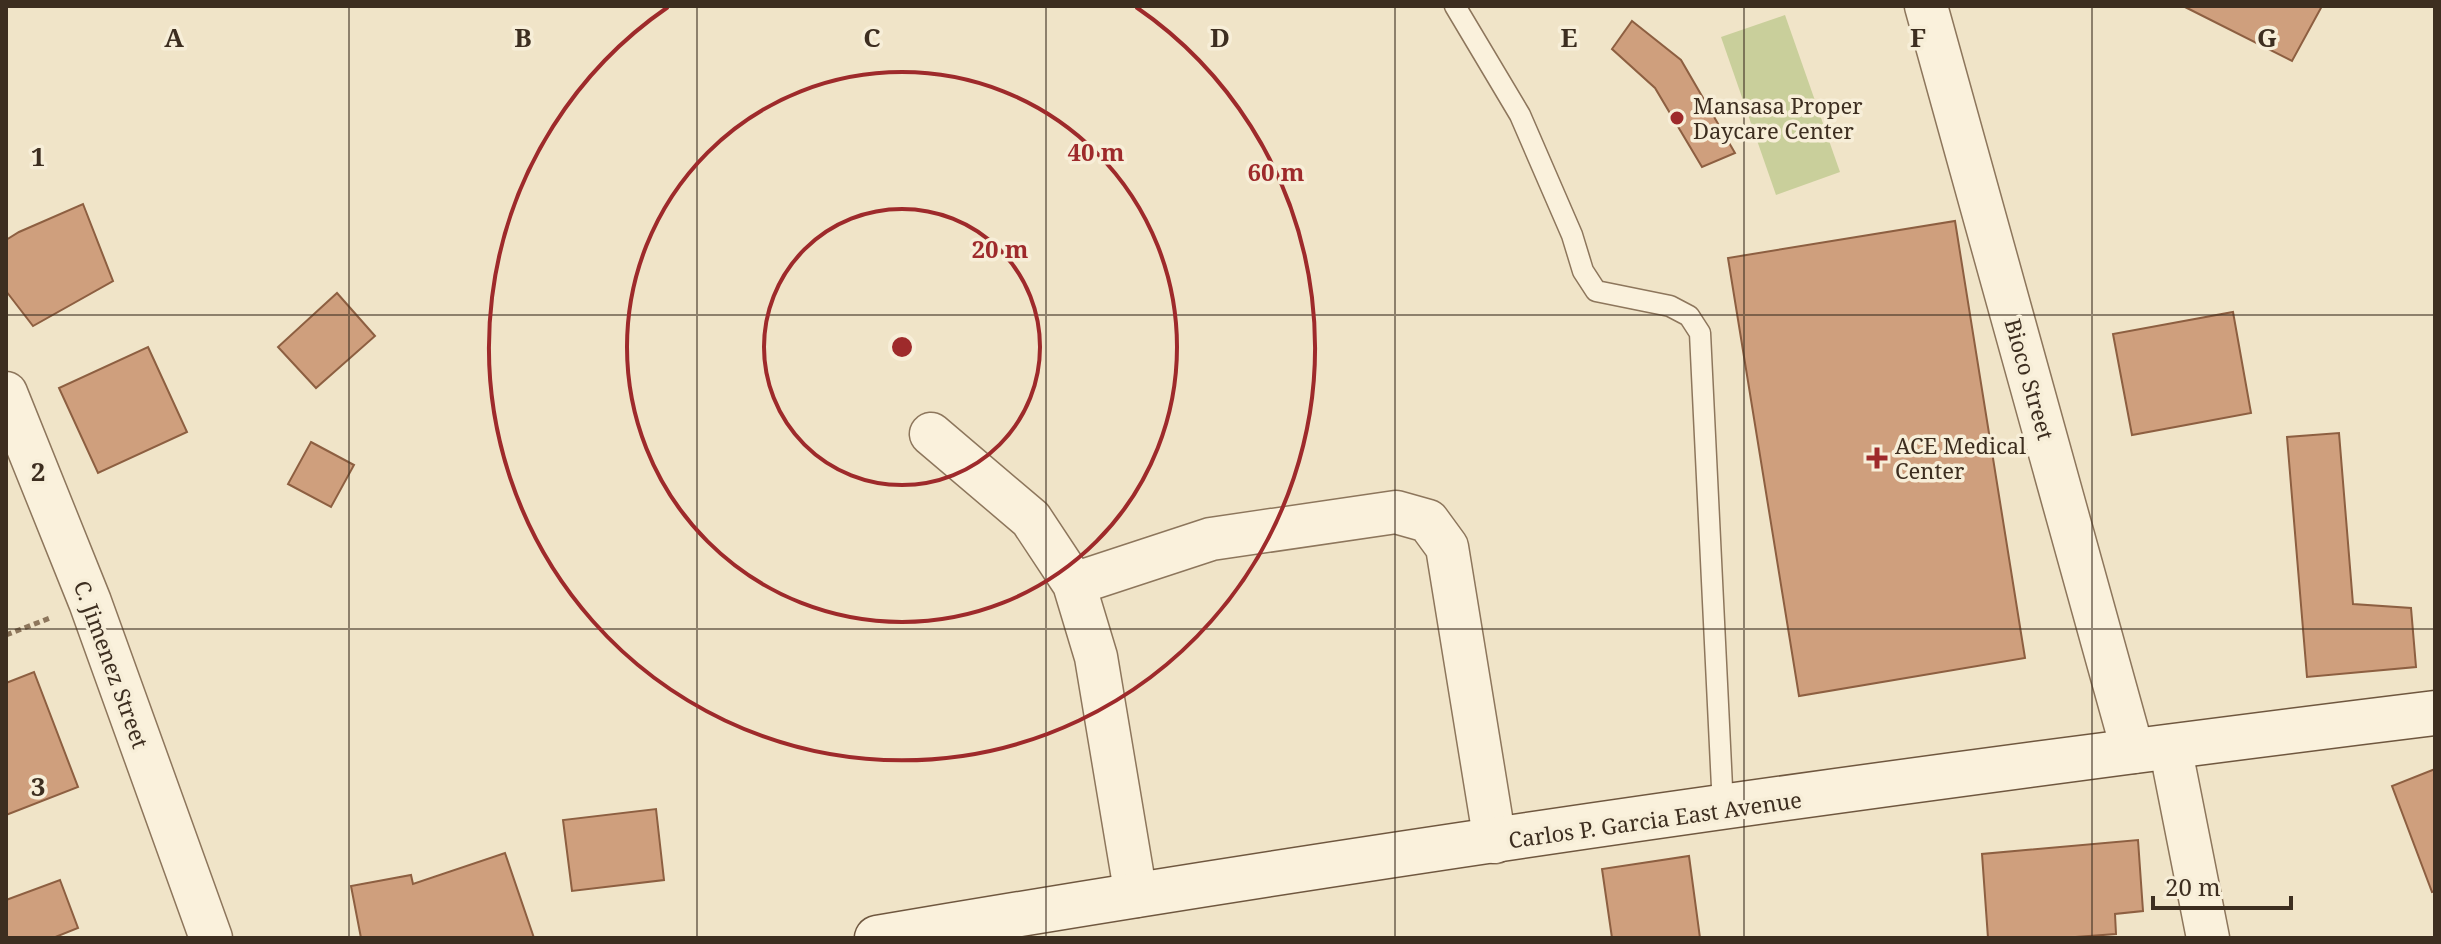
<svg xmlns="http://www.w3.org/2000/svg" width="2441" height="944" viewBox="0 0 2441 944" font-family="'Noto Serif',serif">
	<style>
		.green { fill: #c9cf9b }
		.building { fill: #cf9f7d; stroke: #8d5f41; stroke-width: 2 }
		.lines { fill: none; stroke-linecap: round; stroke-linejoin: round }
		.lane-casing { stroke: #8d765c; stroke-width: 23 }
		.street-casing { stroke: #8d765c; stroke-width: 45 }
		.secondary-casing { stroke: #6f573f; stroke-width: 47 }
		.path { stroke: #8d765c; stroke-width: 5; stroke-dasharray: 6 4; stroke-linecap: butt }
		.lane { stroke: #faf1dc; stroke-width: 20 }
		.street { stroke: #faf1dc; stroke-width: 42 }
		.secondary { stroke: #faf1dc; stroke-width: 44 }
		.grid { fill: none; stroke: #3d2e20; stroke-width: 2; stroke-opacity: 0.55 }
		.ring { fill: none; stroke: #9e2a2b; stroke-width: 4 }
		.poi-dot { fill: #9e2a2b; stroke: #f7eed8; stroke-width: 3 }
		.labels { text-anchor: middle; dominant-baseline: central; stroke-width: 7; stroke-linejoin: round; paint-order: stroke }
		.poi-label { font-size: 22px; fill: #3d2e20; stroke: #f7eed8; text-anchor: start }
		.street-label { font-size: 22px; fill: #3d2e20; stroke: #f7eed8 }
		.grid-label { font-size: 26px; text-anchor: middle; font-weight: bold; fill: #3d2e20; stroke: #f7eed8; stroke-width: 7; stroke-linejoin: round; paint-order: stroke }
		.centre { fill: #9e2a2b; stroke: #f7eed8; stroke-width: 4 }
		.ring-label { font-size: 24px; text-anchor: middle; font-weight: bold; fill: #9e2a2b; stroke: #f7eed8; stroke-width: 7; stroke-linejoin: round; paint-order: stroke }
	</style>
	<rect width="100%" height="100%" fill="#f0e4c8"/>
	<path class="green" d="M1785,15l55,157 -64,23 -55,-158z"/>
	<path class="building" d="M2183,6h139l-30,55z
		M1632,21l49,39 54,93 -33,14 -47,-79 -43,-39z
		M83,204l30,77 -80,45 -27,-35v-51l13,-8z
		M1955,221l70,437 -226,38 -71,-438z
		M337,293l38,43 -59,52 -38,-41z
		M2233,312l18,101 -119,22 -19,-101z
		M148,347l39,85 -89,41 -39,-85z
		M2339,433l14,171 58,4 5,59 -109,10 -20,-240z
		M311,442l43,23 -23,42 -43,-23z
		M34,672l44,115 -72,28v-132z
		M2435,769v122l-3,1 -40,-106z
		M656,809l8,71 -92,11 -9,-71z
		M2138,840l5,71 -28,3 1,20 -54,4h-74l-6,-84z
		M505,853l29,85h-173l-10,-52 60,-11 2,9z
		M1689,856l11,82h-88l-10,-69z
		M60,880l18,48 -25,10h-47v-38z"/>
	<g class="lines">
		<defs>
			<path id="lane" d="M1455,6l65,109 52,120 11,36 13,20 74,15 19,10 11,17 23,475"/>
			<path id="street" d="M1926,6l207,746
				M6,393l84,209 121,336
				M931,434l100,85 43,65 22,73 40,239
				M1074,584l137,-45 185,-27 32,9 19,26 48,295
				M2170,746l38,192"/>
			<path id="secondary" d="M877,938c517,-88 1037,-161 1558,-225"/>
		</defs>
		<use href="#lane" class="lane-casing"/>
		<use href="#street" class="street-casing"/>
		<use href="#secondary" class="secondary-casing"/>
		<path class="path" d="M6,635l44,-17"/>
		<use href="#lane" class="lane"/>
		<use href="#street" class="street"/>
		<use href="#secondary" class="secondary"/>
	</g>
	<path class="grid" d="M349,6v932M697,6v932M1046,6v932M1395,6v932M1744,6v932M2092,6v932M6,315h2429M6,629h2429"/>
	<g class="ring">
		<circle cx="902" cy="347" r="138"/>
		<circle cx="902" cy="347" r="275"/>
		<path d="M1136 7A413 413 0 1 1 668 7"/>
	</g>
	<g class="poi-dot">
		<circle cx="1677" cy="118" r="8"/>
		<path d="M1873 446h8v8h8v8h-8v8h-8v-8h-8v-8h8z"/>
	</g>
	<g class="labels">
		<g class="poi-label">
			<text x="1693" y="105">Mansasa Proper<tspan x="1693" dy="25">Daycare Center</tspan></text>
			<text x="1895" y="445">ACE Medical<tspan x="1895" dy="25">Center</tspan></text>
		</g>
		<g class="street-label">
			<text transform="translate(2030 379) rotate(74)">Bioco Street</text>
			<text transform="translate(112 664) rotate(70)">C. Jimenez Street</text>
			<text transform="translate(1655 819) rotate(-8)">Carlos P. Garcia East Avenue</text>
		</g>
	</g>
	<g class="grid-label">
		<text x="174" y="47">A</text>
		<text x="523" y="47">B</text>
		<text x="872" y="47">C</text>
		<text x="1220" y="47">D</text>
		<text x="1569" y="47">E</text>
		<text x="1918" y="47">F</text>
		<text x="2267" y="47">G</text>
		<text x="38" y="166">1</text>
		<text x="38" y="481">2</text>
		<text x="38" y="796">3</text>
	</g>
	<circle cx="902" cy="347" r="12" class="centre"/>
	<g class="ring-label">
		<text x="1096" y="161">40 m</text>
		<text x="1276" y="181">60 m</text>
		<text x="1000" y="258">20 m</text>
	</g>
	<rect width="2441" height="944" fill="none" stroke="#3d2e20" stroke-width="16"/>
	<path d="M2153 896v12h138v-12" fill="none" stroke="#3d2e20" stroke-width="4"/>
	<text x="2165" y="896" font-size="24" fill="#3d2e20" stroke="#f7eed8" stroke-width="6" paint-order="stroke">20 m</text>
</svg>
